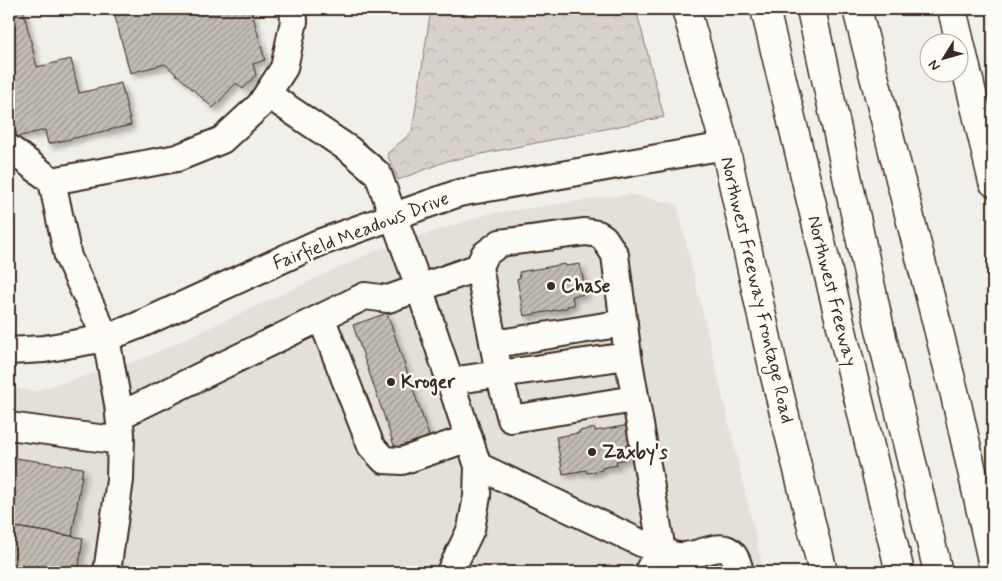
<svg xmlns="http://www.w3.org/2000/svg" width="1002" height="581" viewBox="0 0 1002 581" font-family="Mynerve,sans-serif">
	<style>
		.built { fill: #e3e0da }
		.forest { fill: url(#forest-crowns); stroke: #897e75 }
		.building { fill: url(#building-hatch); stroke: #3b2a1e; filter: url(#shadow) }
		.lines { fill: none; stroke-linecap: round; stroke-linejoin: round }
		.minor-casing { stroke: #3b2a1e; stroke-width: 30 }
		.major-casing { stroke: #3b2a1e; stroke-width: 31 }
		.highway-casing { stroke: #3b2a1e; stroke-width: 31 }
		.minor { stroke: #fdfcf7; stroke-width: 26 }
		.major { stroke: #fdfcf7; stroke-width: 28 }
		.highway { stroke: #fdfcf7; stroke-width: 28 }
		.poi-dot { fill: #3b2a1e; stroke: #fdfcf7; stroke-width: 2 }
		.labels { text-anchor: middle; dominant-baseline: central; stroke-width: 5; stroke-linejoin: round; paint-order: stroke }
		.street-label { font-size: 19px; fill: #3b2a1e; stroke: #fdfcf7 }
		.poi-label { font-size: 19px; font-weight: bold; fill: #3b2a1e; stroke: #fdfcf7; text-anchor: start }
	</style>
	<defs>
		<pattern id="forest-crowns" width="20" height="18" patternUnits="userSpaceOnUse" patternTransform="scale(1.25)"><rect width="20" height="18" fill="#d7d2cc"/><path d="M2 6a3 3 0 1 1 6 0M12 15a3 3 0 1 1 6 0" fill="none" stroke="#b9b4af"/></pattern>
		<pattern id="building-hatch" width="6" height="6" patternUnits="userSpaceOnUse" patternTransform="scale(1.25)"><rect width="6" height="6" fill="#c1bcb4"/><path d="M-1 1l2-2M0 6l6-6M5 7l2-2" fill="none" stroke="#9e9992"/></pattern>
		<filter id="shadow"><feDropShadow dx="4.5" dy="4.5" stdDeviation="2.5" flood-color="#0004"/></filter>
	</defs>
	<rect width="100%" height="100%" fill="#f1efea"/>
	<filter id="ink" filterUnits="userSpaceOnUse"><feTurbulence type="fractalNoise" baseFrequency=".02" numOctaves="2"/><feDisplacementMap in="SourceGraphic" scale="10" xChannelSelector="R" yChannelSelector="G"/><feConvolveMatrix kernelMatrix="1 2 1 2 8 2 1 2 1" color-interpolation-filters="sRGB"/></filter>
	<g filter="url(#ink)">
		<path class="built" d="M629,194l48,10 87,368h-755v-184l26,3 107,-32 235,-109 110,-36z"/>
		<path class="forest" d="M431,9h205l28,108 -217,44 -49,19 -11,-26 25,-22z"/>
		<path class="building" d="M9,9h14l14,58 34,-8 8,34 42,-10 10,42 -83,19 -3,-14 -28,7 -8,-34z
			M113,9h138l14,51 -12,4 3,11 -13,14 -7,-6 -23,25 -48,-44 -35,9z
			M565,264l1,2 14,-2 6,30 -14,2 2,9 -7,1v2l-43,8 -7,-37 3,-1 -1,-6z
			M387,313l43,126 -34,12 -43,-126z
			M629,425l4,19 -8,2 2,13 -11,2 1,4 -16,3 1,2 -15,3 -1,-3 -23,4 -7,-37 23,-4v-2l16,-3v3z
			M9,457l74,11 -11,68 -63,-10z
			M9,526l74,12 -5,34h-69z"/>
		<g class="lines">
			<defs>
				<path id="minor" d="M267,94l83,56 28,24 41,113 59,179 -1,30 -6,33 -21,43
					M9,148l43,33 16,76 38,81 12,66 3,30 -1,46 -13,92
					M52,181l125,-23 45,-18 38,-35 24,-37 10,-47 -1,-12
					M479,267l5,-12 16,-12 85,-11 13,2 6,4 11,17 13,101
					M321,317l50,129 13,14 18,1 67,-23
					M494,344l130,-21
					M9,351l35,-2 62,-11 31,-12 179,-82 143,-51 266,-47
					M450,381l178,-25 33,189 -13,27
					M119,416l246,-120 23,3 91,-32 20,107 12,45 124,-20
					M9,426l112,15
					M478,466l180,85c9,3 18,6 27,5 27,-4 47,-22 55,16"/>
				<path id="major" d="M686,9l39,137 50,230 48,196
					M952,9l41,173"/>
				<path id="highway" d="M765,9l135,563
					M811,9l69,320 58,243
					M857,9l98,386 38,170"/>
			</defs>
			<use href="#minor" class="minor-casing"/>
			<use href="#major" class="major-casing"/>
			<use href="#highway" class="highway-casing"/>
			<use href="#minor" class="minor"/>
			<use href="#major" class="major"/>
			<use href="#highway" class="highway"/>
		</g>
	</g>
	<g class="poi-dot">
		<circle cx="551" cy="286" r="5"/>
		<circle cx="391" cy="382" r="5"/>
		<circle cx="592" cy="452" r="5"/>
	</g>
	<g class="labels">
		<g class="street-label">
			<text transform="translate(361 231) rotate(-21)">Fairfield Meadows Drive</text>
			<text transform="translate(757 290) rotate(77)">Northwest Freeway Frontage Road</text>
			<text transform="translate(832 291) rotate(76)">Northwest Freeway</text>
		</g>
		<g class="poi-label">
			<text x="561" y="286">Chase</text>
			<text x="401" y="382">Kroger</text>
			<text x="602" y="452">Zaxby's</text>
		</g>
	</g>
	<rect width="1002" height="581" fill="none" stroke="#fdfcf7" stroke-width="30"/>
	<rect x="15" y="15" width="972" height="551" fill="none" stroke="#3b2a1e" stroke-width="2" filter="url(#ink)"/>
	<g transform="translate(944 58) rotate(233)"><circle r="24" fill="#fdfcf7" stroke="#afa8a0"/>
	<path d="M0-4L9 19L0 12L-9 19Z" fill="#3b2a1e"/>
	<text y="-8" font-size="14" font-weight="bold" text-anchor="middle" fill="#3b2a1e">N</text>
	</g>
</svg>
